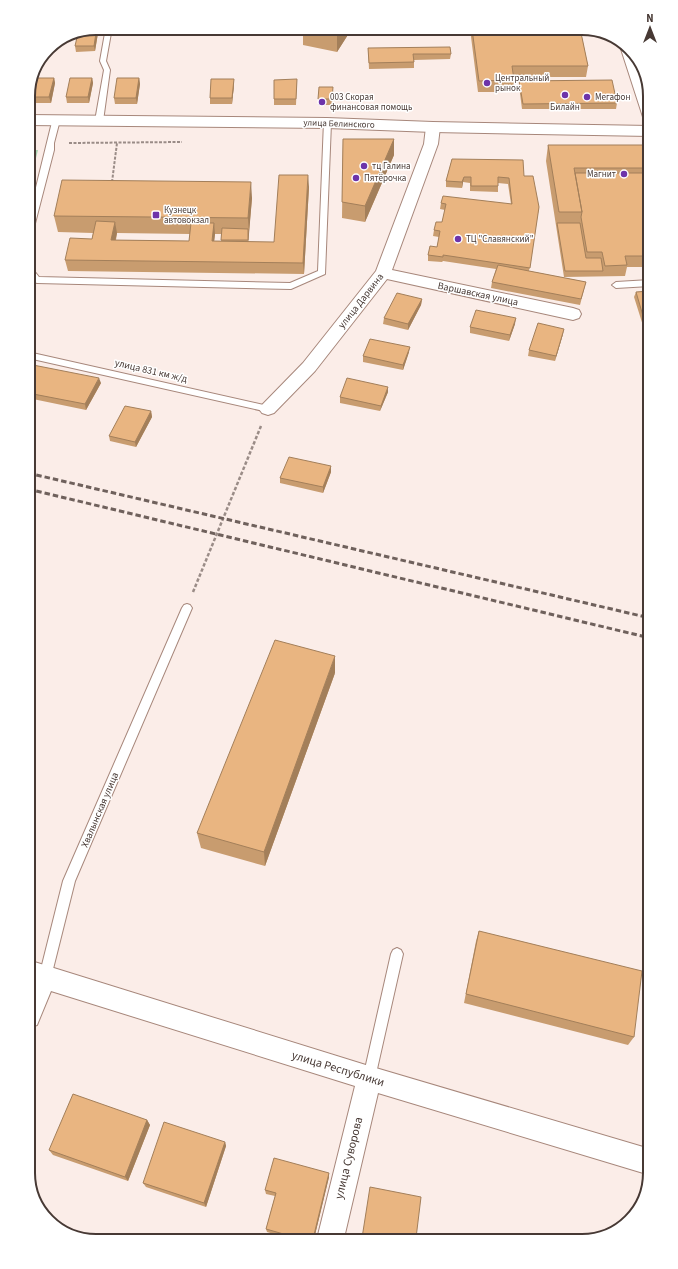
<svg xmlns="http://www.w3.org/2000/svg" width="678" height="1269" viewBox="0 0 678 1269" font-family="'Source Sans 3',sans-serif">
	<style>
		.green { fill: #aad3b2 }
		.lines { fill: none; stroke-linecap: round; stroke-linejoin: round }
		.lane-casing { stroke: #a7877b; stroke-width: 2 }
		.street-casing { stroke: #a7877b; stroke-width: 2 }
		.secondary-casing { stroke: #a7877b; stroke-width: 2 }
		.path-far1 { stroke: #9a8c87; stroke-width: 2; stroke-dasharray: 3 1.5; stroke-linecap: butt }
		.path { stroke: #9a8c87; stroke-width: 2.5; stroke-dasharray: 3.5 2; stroke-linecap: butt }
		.lane { fill: #fff; fill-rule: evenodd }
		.street { fill: #fff; fill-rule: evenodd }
		.secondary { fill: #fff; fill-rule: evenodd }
		.rail { stroke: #6f615c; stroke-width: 3; stroke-dasharray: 5.5 3; stroke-linecap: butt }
		.wall { fill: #c89c6f; fill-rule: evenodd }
		.shaded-wall { fill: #a37f5a }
		.building { fill: #e9b581; stroke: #a37f5a }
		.poi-dot { fill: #6d34aa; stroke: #fff; stroke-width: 1.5 }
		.labels { text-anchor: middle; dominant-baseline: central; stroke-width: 3; stroke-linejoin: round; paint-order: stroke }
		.far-poi-label { font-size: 9px; fill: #473934; stroke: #fff; text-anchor: start }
		.far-street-label { font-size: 9px; fill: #473934; stroke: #fff }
		.street-label { font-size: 10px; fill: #473934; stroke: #fff }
		.near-street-label { font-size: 12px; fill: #473934; stroke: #fff }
		.rim { fill: none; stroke: #473934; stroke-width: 2 }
	</style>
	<rect width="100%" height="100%" fill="#fbede8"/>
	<path class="green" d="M28,150h10l-10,40z"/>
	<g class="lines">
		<defs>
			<path id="lane" d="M105,33h6l-5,28 4,9 -7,51 -4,2 -4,-2 9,-51 -4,-9z
				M53,118h3l4,2 -6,23v7l-22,85 -4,2v-17z
				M324,121h6l1,2 -6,151 -34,15 -254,-6c-8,-2 -9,-10 -9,-17l3,1 8,10 251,6 28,-12z
				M650,280v6l-34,2 -4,-3 4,-3z
				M28,352l240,54 4,3 -4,3 -240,-54z
				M187,604l3,1 2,3 -117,273 -24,96 -2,4 -4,2 -4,-2 -2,-4 24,-96 119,-273 2,-3z
				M397,948l4,2 2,4 -28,124 -2,4 -4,2 -4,-2 -2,-4 28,-124 2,-4z"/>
			<path id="street" d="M623,46h2l14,17 11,33v25l-5,-1 -2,-3 -22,-68z
				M433,123l5,1 2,3 -2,17 -46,126 181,38 6,2 2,4 -2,4 -6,2 -186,-41 -72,92 -41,42 -6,2 -6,-2 -3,-4 3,-4 41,-42 73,-92 48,-127 2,-17 2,-3z
				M28,960l341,106 281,83v26l-272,-82 -34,145 -27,1 38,-153 -304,-95 -14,34 -9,3v-40l2,-4h-2z"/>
			<path id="secondary" d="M28,115l299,3 106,4 217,4v10l-217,-4 -106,-4 -299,-3z"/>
		</defs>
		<use href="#lane" class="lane-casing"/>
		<use href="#street" class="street-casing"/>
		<use href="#secondary" class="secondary-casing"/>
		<path class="path-far1" d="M69,143l113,-1
			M112,182l5,-39"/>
		<path class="path" d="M193,592l68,-166"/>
		<use href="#lane" class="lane"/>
		<use href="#street" class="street"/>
		<use href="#secondary" class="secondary"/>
		<path class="rail" d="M28,473l622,145
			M28,489l622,149"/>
	</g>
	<path class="wall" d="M580,28l8,38 -2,11h-72v3l-1,12h-35l-8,-63z
		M351,30l-14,22 -34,-7v-14z
		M98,33l-3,18 -19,1 -1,-6z
		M368,48l83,6 -1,5 -36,1v8l-45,1z
		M54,78l1,5 -4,20h-23v-11z
		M92,78l1,5 -4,20h-22l-1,-6z
		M139,78l1,6 -3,20h-22l-1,-6z
		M297,79l-1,26h-22v-6z
		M519,81l98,22 -1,6h-94l-3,-23z
		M234,85l-2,19h-22v-6z
		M333,93l-1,12h-14v-6z
		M343,139h51v16l-29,67 -23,-4z
		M548,145h102v122h-23l-2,9 -61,1 -18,-116z
		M452,159l72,17 15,31 -10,64 57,11 -6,23 -89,-17 1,-6 4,-13 -53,-8 -1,1 -14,-1v-6l9,-8 2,-10 -6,-1 1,-6 8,-8 3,-12 -5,-1 1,-6 70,1 -3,-20 -10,-1v9l-28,-1v-8l-7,-1 -1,6 -16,-1v-6z
		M309,187l-5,87 -236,-3 -3,-11 27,-21 1,-6 -35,-1 -4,-16 198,-18 -4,44h26zM117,233l73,1 -1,7 -73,-1zM215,234h7l-1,7h-7z
		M650,291v41h-5l-11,-35 2,-5z
		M422,299l-1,6 -13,25 -25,-6 1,-6z
		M515,324l-6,17 -39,-8v-6z
		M563,334l-8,27 -27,-5 1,-6z
		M409,352l-6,18 -40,-8v-6z
		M28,364l73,19 -15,27 -58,-12z
		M388,392l-8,19 -40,-8v-6z
		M151,411l1,6 -16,30 -26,-6 -1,-5z
		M331,466v6l-8,21 -43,-10v-5z
		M335,673l-70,193 -64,-18 -4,-15z
		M479,931l155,106 -6,8 -164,-42 12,-62z
		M147,1120l3,5 -22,56 -75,-26 -4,-5z
		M225,1142l1,4 -20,61 -60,-20 -3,-4z
		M329,1173v4l-15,62h-24l-23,-7 -1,-3 9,-33 -9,-2 -1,-4z"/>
	<path class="shaded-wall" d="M351,30l-14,22v-21z
		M96,33h2l-3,18 -1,-5z
		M54,78l1,5 -4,20 -2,-6z
		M92,78l1,5 -4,20 -1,-6z
		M139,78l1,6 -3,20 -1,-6z
		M234,79v6l-2,19v-6z
		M394,139v16l-29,67v-16z
		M308,175l1,12 -5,87 -1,-11z
		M464,177l-1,5 -1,6v-6z
		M251,182l1,16 -3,36 -1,-16z
		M115,222l2,11 -4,18 -2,-11z
		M214,223l1,11 -2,18 -1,-11z
		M248,229l1,5 -1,12z
		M422,299l-1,6 -13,25v-6z
		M516,318l-1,6 -6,17 1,-6z
		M564,329l-1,5 -8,27 1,-5z
		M410,347l-1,5 -6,18v-5z
		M99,378l2,5 -15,27 -1,-6z
		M388,387v5l-8,19 1,-5z
		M151,411l1,6 -16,30 -1,-5z
		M331,466v6l-8,21v-6z
		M335,656v17l-70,193 -1,-14z
		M147,1120l3,5 -22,56 -3,-4z
		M225,1142l1,4 -20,61 -2,-4z
		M329,1173v4l-15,62h-1z"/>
	<path class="building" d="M580,28l8,38h-76l2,14 -35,1 -7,-52z
		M78,33h18l-2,13h-19z
		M450,47l1,7h-38l1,8 -45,1 -1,-15z
		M34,78h20l-5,19h-21l1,-6z
		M70,78h22l-4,19h-22z
		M117,78h22l-3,20h-22z
		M211,79h23l-2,19h-22z
		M297,79l-1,20h-22v-19z
		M612,80l5,23 -94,1 -4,-23z
		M319,87h14l-1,12h-14z
		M343,139h51l-29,67 -23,-4z
		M548,145h102v23h-76l8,44h-23z
		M452,159l71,1 1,16h9l6,31 -9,61 -87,-13v2l-15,-2 2,-9 7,1 3,-16 -6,-1 2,-8h6l4,-18 -5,-1 2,-7 69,8 -3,-26 -11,-1v9h-27v-9h-7l-2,5 -16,-1z
		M575,173h75v83h-25l2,9 -22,1 -3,-14h-15l-6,-35 1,-5z
		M279,175h29l-5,88 -238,-3 5,-22 22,1 4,-18 19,1 -4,18 78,1 2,-18h23l-2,18 62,1z
		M62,180l189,2 -3,36 -194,-2z
		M557,223h23l6,35h15l2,13h-38z
		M222,228l26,1v11h-27z
		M498,265l88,17 -5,17 -89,-17z
		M650,291v35h-4l-10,-34z
		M397,293l25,6 -14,25 -24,-6z
		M476,310l40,8 -6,17 -40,-8z
		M538,323l26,6 -8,27 -27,-6z
		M370,339l40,8 -7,18 -40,-9z
		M28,364l71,14 -14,26 -57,-11z
		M347,378l41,9 -7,19 -41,-9z
		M125,406l26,5 -16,31 -26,-6z
		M289,457l42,9 -8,21 -43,-9z
		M275,640l60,16 -71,196 -67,-19z
		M479,931l163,40 -8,66 -168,-43z
		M73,1094l74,26 -22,57 -76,-27z
		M164,1122l61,20 -21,61 -61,-20z
		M274,1158l55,15 -16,66h-12l-35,-10 10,-36 -11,-3z
		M370,1187l51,10 -5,41h-54z"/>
	<g class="poi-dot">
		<circle cx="487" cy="83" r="4"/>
		<circle cx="565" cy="95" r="4"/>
		<circle cx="587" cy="97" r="4"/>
		<circle cx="322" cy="102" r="4"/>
		<circle cx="364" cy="166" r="4"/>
		<circle cx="624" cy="174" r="4"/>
		<circle cx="356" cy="178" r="4"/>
		<rect x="152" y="211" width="8" height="8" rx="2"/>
		<circle cx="458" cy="239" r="4"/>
	</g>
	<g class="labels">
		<g class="far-poi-label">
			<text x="495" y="78">Центральный<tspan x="495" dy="10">рынок</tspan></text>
			<text x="330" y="97">003 Скорая<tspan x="330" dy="10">финансовая помощь</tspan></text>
			<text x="595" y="97">Мегафон</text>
			<text x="565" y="107" text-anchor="middle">Билайн</text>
			<text x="372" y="166">тц Галина</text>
			<text x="616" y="174" text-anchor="end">Магнит</text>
			<text x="364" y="178">Пятёрочка</text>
			<text x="164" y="210">Кузнецк<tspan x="164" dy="10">автовокзал</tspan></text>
			<text x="466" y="239">ТЦ "Славянский"</text>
		</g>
		<g class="far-street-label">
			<text transform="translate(339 124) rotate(2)">улица Белинского</text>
		</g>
		<g class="street-label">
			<text transform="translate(478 294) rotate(12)">Варшавская улица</text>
			<text transform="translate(361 301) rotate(-52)">улица Дарвина</text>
			<text transform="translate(151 371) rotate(13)">улица 831 км ж/д</text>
			<text transform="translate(100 810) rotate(-67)">Хвалынская улица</text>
		</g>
		<g class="near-street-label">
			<text transform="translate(338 1069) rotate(17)">улица Республики</text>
			<text transform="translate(349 1158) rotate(-76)">улица Суворова</text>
		</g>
	</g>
	<path d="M0 0H678V1269H0ZM96 35H582A61 61 0 0 1 643 96V1173A61 61 0 0 1 582 1234H96A61 61 0 0 1 35 1173V96A61 61 0 0 1 96 35Z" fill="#fff" fill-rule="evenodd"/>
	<path class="rim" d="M96 35H582A61 61 0 0 1 643 96V1173A61 61 0 0 1 582 1234H96A61 61 0 0 1 35 1173V96A61 61 0 0 1 96 35Z"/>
	<g transform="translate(650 28)" stroke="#ffffff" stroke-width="3" paint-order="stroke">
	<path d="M0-3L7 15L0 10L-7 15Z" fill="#473934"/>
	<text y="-6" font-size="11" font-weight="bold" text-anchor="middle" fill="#473934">N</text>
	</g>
</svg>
